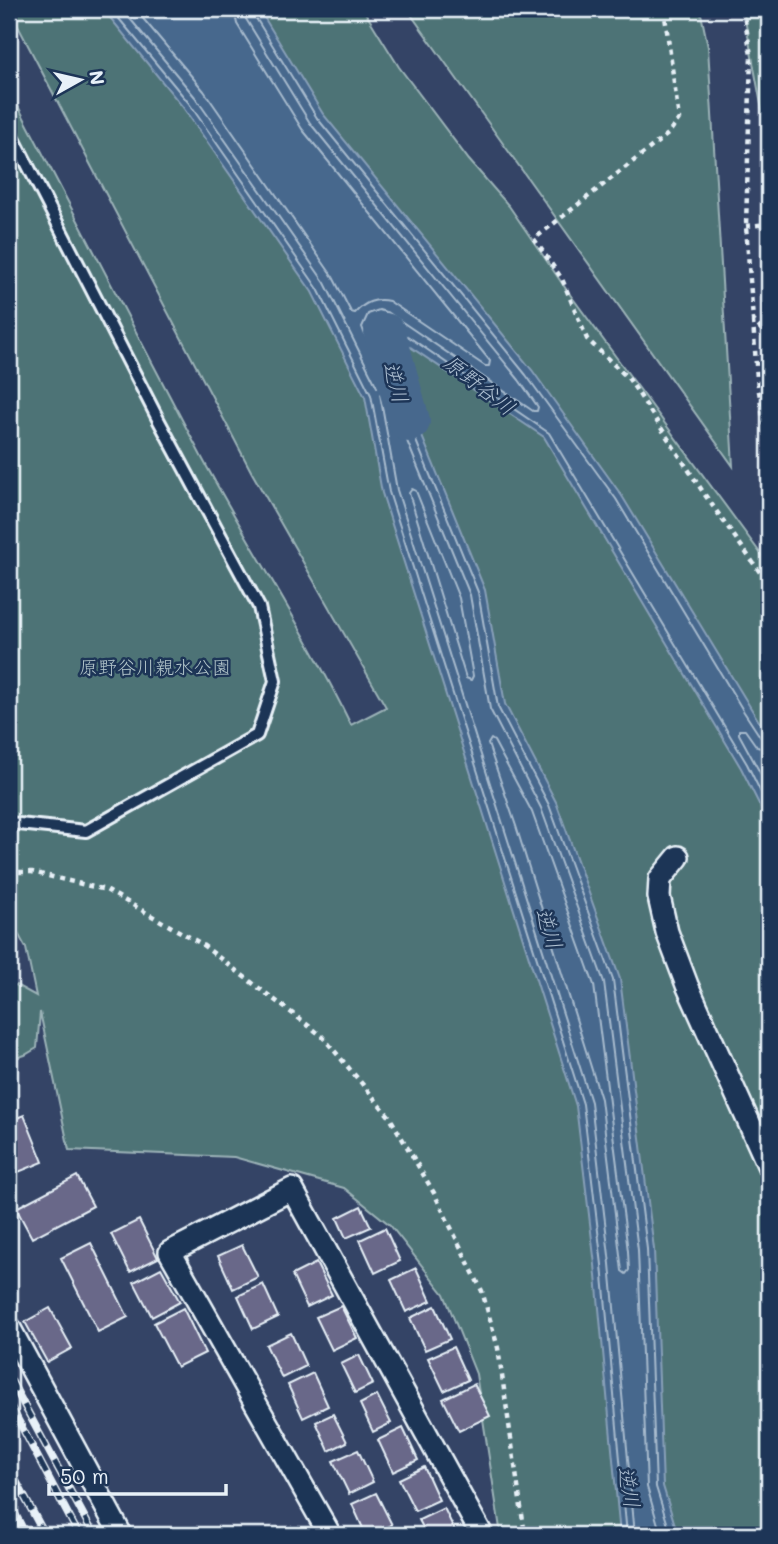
<svg xmlns="http://www.w3.org/2000/svg" width="778" height="1544" viewBox="0 0 778 1544" font-family="Mali,'Klee One',sans-serif">
	<style>
		.green { fill: #4e7376; stroke: #9bb2b7; stroke-width: 2 }
		.water { fill: #46688d; stroke: #879fb8; stroke-width: 2 }
		.lines { fill: none; stroke-linecap: round; stroke-linejoin: round }
		.shore { stroke: #a7bacd; stroke-width: 2 }
		.river { stroke: #46688d; stroke-width: 42 }
		.building { fill: #696789; stroke: #e8f1f8; stroke-width: 2 }
		.lane-casing { stroke: #e8f1f8; stroke-width: 16 }
		.street-casing { stroke: #e8f1f8; stroke-width: 26 }
		.path { stroke: #e8f1f8; stroke-width: 4.5; stroke-dasharray: 5 5; stroke-linecap: butt }
		.lane { stroke: #1d3557; stroke-width: 10 }
		.street { stroke: #1d3557; stroke-width: 21 }
		.rail-casing { stroke: #e8f1f8; stroke-width: 8 }
		.rail { stroke: #1d3557; stroke-width: 5; stroke-dasharray: 16; stroke-linecap: butt }
		.labels { text-anchor: middle; dominant-baseline: central; stroke-width: 5; stroke-linejoin: round; paint-order: stroke }
		.park-label { font-size: 19px; fill: #b2c5ca; stroke: #1d3557 }
		.water-label { font-size: 21px; font-style: italic; fill: #afc1d3; stroke: #1d3557 }
	</style>
	<rect width="100%" height="100%" fill="#344466"/>
	<filter id="ink" filterUnits="userSpaceOnUse"><feTurbulence type="fractalNoise" baseFrequency=".0143" numOctaves="2"/><feDisplacementMap in="SourceGraphic" scale="14" xChannelSelector="R" yChannelSelector="G"/><feConvolveMatrix kernelMatrix="1 2 1 2 8 2 1 2 1" color-interpolation-filters="sRGB"/></filter>
	<g filter="url(#ink)">
		<path class="green" d="M9,9h354l36,58 70,93 40,46 57,83 203,276v970h-268l-25,-161 -32,-80 -54,-69 -46,-37 -110,-31 -165,-7 -29,-138 -3,36 -12,7 -16,5v-73l7,-2 20,11 -10,-48 -17,-31v-828c64,122 127,245 192,367 49,91 105,176 150,269l35,-18 -134,-234z
			M407,9h293l8,38 25,419z
			M743,9h26v138z"/>
		<path class="water" d="M103,9h156l64,105 209,256 90,126 147,242v86l-28,-56 -197,-331 -168,-113 109,266 20,114 51,98 64,177 34,270 9,237 15,49h-58l-25,-270 -19,-159 -194,-613 -17,-96 -53,-105 -130,-186z"/>
		<g class="lines">
			<path class="shore" d="M111,9l77,93 130,187 53,106 18,97 194,612 19,161 25,270
				M122,9l73,88 130,186 52,104h5l1,-4 -21,-56 6,-13 11,-4 10,3 144,98h4l1,-4 -19,-27 -209,-257 -64,-104 -2,-10
				M135,9l69,82 129,186 18,35 4,1c10,-11 20,-15 34,-12l96,65h4l1,-5 -188,-232 -65,-105 -3,-15
				M253,9l1,6 63,103 209,257 90,124 128,213 17,26 8,3
				M412,489l4,2 43,107 14,78 -2,4 -5,-2 -57,-185z
				M491,739l3,2 38,71 62,173 34,266 1,19 -3,4 -4,-3 -21,-172 -85,-273 -28,-82z
				M769,750l-12,-3 -12,-17h-6v4l30,55
				M635,1535l-25,-271 -19,-162 -194,-612 -17,-96 3,-4 4,2 83,203 20,114 51,99 63,174 34,268 9,237 14,48
				M671,1535l-15,-48 -9,-238 -34,-269 -64,-175 -51,-98 -20,-115 -107,-261 3,-10 10,-1 165,113 198,331 22,45"/>
			<path class="river" d="M385,334l24,87"/>
		</g>
		<path class="building" d="M24,1115l19,47 -32,13 -2,-5v-49z
			M77,1176l16,30 -61,32 -16,-30z
			M361,1206l10,21 -25,11 -9,-20z
			M139,1220l19,38 -28,14 -19,-38z
			M385,1228l15,33 -25,12 -15,-33z
			M91,1243l37,74 -30,15 -37,-74z
			M242,1245l16,32 -25,12 -15,-33z
			M316,1263l16,32 -25,12 -15,-32z
			M161,1268l19,34 -28,15 -18,-35z
			M416,1268l15,33 -25,11 -15,-32z
			M263,1284l15,33 -25,12 -15,-33z
			M341,1306l16,32 -25,12 -16,-33z
			M435,1306l15,33 -25,11 -15,-32z
			M50,1308l22,40 -25,14 -22,-40z
			M183,1308l22,45 -28,14 -23,-44z
			M291,1333l15,33 -24,12 -16,-33z
			M453,1347l15,33 -24,11 -16,-33z
			M359,1355l14,29 -18,9 -14,-29z
			M313,1373l15,33 -25,12 -15,-33z
			M474,1384l16,32 -31,15 -16,-32z
			M377,1395l14,28 -18,9 -13,-28z
			M333,1414l14,28 -18,9 -13,-29z
			M403,1428l15,32 -25,12 -15,-32z
			M358,1450l15,32 -24,12 -16,-33z
			M424,1467l15,33 -24,11 -16,-32z
			M376,1493l16,32 -21,10h-5l-14,-31z
			M444,1508l13,27h-30l-8,-15z"/>
		<g class="lines">
			<defs>
				<path id="lane" d="M9,129l150,292 100,186 16,74 -18,54 -171,96 -77,-8"/>
				<path id="street" d="M678,857l-18,22 -1,18 8,35 20,53 82,182
					M9,1327l112,208
					M330,1535l-160,-283 122,-63 190,346"/>
			</defs>
			<use href="#lane" class="lane-casing"/>
			<use href="#street" class="street-casing"/>
			<path class="path" d="M664,9l15,110 -11,15 -134,105 28,40 25,60 42,40 76,116 64,90
				M743,9l8,46 -5,171 7,94 16,18
				M746,226l23,-2
				M753,321l4,58 11,68 1,53
				M9,872h23l74,18 94,53 122,93 67,80 45,77 48,98 16,57 27,187"/>
			<use href="#lane" class="lane"/>
			<use href="#street" class="street"/>
			<defs>
				<path id="rail" d="M9,1377l85,158
					M9,1403l70,132
					M9,1468l36,67
					M9,1502l17,33"/>
			</defs>
			<use href="#rail" class="rail-casing"/>
			<use href="#rail" class="rail"/>
		</g>
	</g>
	<g class="labels">
		<g class="park-label">
			<text x="155" y="666">原野谷川親水公園</text>
		</g>
		<g class="water-label">
			<text transform="translate(397 382) rotate(75)">逆川</text>
			<text transform="translate(480 384) rotate(38)">原野谷川</text>
			<text transform="translate(550 928) rotate(72)">逆川</text>
			<text transform="translate(630 1487) rotate(80)">逆川</text>
		</g>
	</g>
	<rect width="778" height="1544" fill="none" stroke="#1d3557" stroke-width="35"/>
	<rect x="18" y="18" width="743" height="1509" fill="none" stroke="#e8f1f8" stroke-width="2.5" filter="url(#ink)"/>
	<g transform="translate(80 80) rotate(82)" stroke="#1d3557" stroke-width="5" paint-order="stroke">
	<path d="M0-5L12 26L0 18L-12 26Z" fill="#e8f1f8"/>
	<text y="-10" font-size="19" font-weight="bold" text-anchor="middle" fill="#e8f1f8">N</text>
	</g>
	<path d="M49 1484v10h177v-10" fill="none" stroke="#e8f1f8" stroke-width="3.5"/>
	<text x="60" y="1484" font-size="21" fill="#e8f1f8" stroke="#1d3557" stroke-width="5" paint-order="stroke">50 m</text>
</svg>
